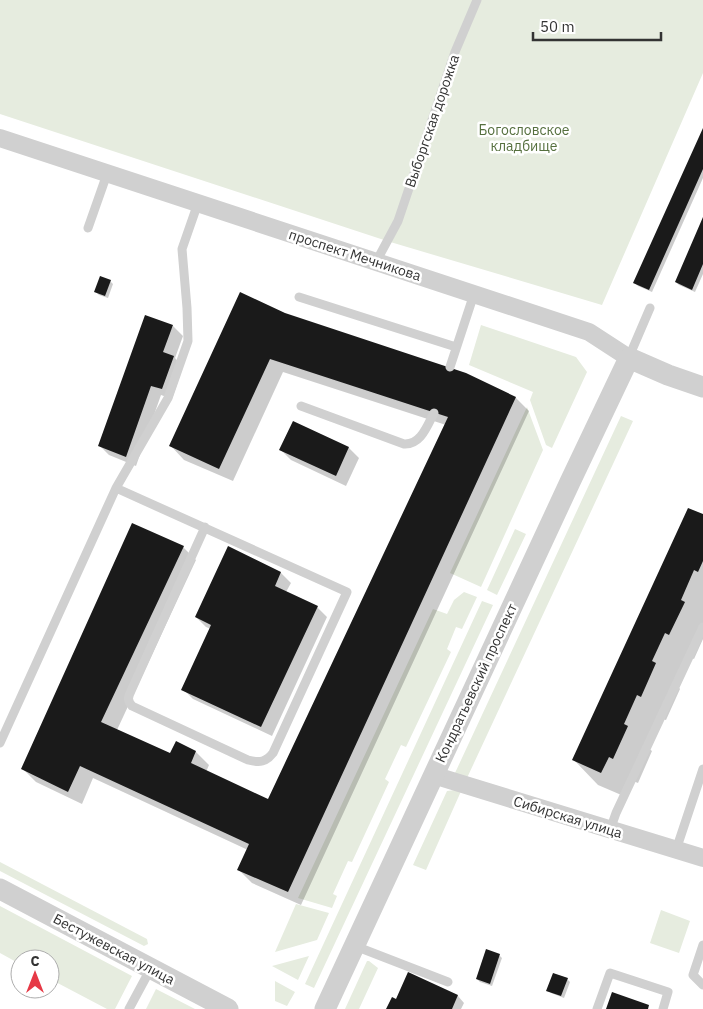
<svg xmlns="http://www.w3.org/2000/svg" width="703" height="1009" viewBox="0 0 703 1009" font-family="'IBM Plex Sans',sans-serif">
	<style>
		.green { fill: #e6ecdf }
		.shadow { fill: #0003 }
		.building { fill: #1a1a1a }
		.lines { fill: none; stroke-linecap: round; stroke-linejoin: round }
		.service { stroke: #d0d0d0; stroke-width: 9 }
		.minor { stroke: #d0d0d0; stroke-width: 18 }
		.tertiary { stroke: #d0d0d0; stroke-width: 21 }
		.labels { text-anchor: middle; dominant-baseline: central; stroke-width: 5; stroke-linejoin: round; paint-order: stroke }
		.street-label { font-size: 14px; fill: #333; stroke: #fff }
		.park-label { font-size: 14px; fill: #56703f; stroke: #fff }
	</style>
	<rect width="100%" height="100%" fill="#fff"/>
	<path class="green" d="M0,0h703v73l-101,232 -215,-64 -387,-127z
		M481,325l95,32 11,15 -35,76 -6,-3 -16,-45 3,-8 -64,-27z
		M527,407l16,43 -62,137 -31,-14z
		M621,416l12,5 -166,357 -12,-5z
		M515,529l11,5 -29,61 -10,-5z
		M464,592l13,5 -15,32 -6,-2 -9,22 4,3 -45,95 -5,-2 -16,34 4,3 -37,80 -4,-1 -15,33 4,2 -5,12 -34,-10 135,-289 14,5 7,-14z
		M482,601l11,4 -179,383 -9,-4z
		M462,789l-36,81 -13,-5 34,-74z
		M0,862l147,77 1,5 -4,2 -144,-75z
		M296,904l33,9 -12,27 -42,12z
		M0,906l132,70 -17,33h-8l-57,-30v-20h-30v5l-20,-11z
		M661,910l29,11 -11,32 -29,-10z
		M309,956l-11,24 -26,-14z
		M367,961h2l9,7 -19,41h-14z
		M275,981l20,11 -8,14 -12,-5z
		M156,989l39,20h-49z"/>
	<path class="shadow" d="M703,131v47l-51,114 -14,-6 -3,-3z
		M703,220v54l-8,18 -16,-7 -3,-3z
		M110,281l3,3 -5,14 -9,-3 -3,-3z
		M285,314l181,60 50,24 13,13 -228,494 -49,-22 -13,-13 9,-20 -155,-72 -11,26 -46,-22 -14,-14 161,-221 13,13 -79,170 53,25 6,-12 20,9 13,13 -3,7 63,29 177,-376 -163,-53 -50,109 -49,-21 -13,-14z
		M173,326l10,10 -8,22 8,9 -11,32 -11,-4 -25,71 -27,-11 -10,-10z
		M293,422l56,26 10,10 -13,28 -55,-26 -10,-10z
		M703,516v123l-9,20 -4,-2 -13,28 3,4 -14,31 -4,-1 -14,29 4,3 -14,32 -5,-2 -7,16 -28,-12 -24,-25z
		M228,548l53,25 10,10 -5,9 31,15 10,10 -55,119 -79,-37 -10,-10 28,-60 -5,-2 -10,-10z
		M499,955l3,3 -10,28 -12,-4 -3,-3z
		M408,974l50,22 6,7 -3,6h-73l8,-9z
		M567,979l3,3 -6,16 -13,-5 -3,-3z"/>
	<path class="building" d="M703,128v41l-54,121 -16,-7z
		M703,217v47l-11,26 -17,-8z
		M100,276l11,4 -6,16 -11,-4z
		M240,292l45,21 181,60 50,24 -228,495 -51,-22 12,-26 -169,-78 -12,26 -47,-23 111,-246 52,23 -83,176 69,31 6,-12 20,10 -5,12 77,36 180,-382 -178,-58 -51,110 -50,-23z
		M145,315l28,10 -10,27 11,4 -12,33 -11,-3 -25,71 -28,-11z
		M293,421l56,26 -13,29 -57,-26z
		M688,508l15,6v47l-5,11 -4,-2 -13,30 4,2 -16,33 -4,-2 -13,28 4,2 -15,34 -4,-2 -13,29 4,2 -15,33 -4,-2 -8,16 -29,-13z
		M228,546l53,26 -6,14 43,20 -57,121 -80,-37 30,-65 -16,-8z
		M486,949l14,5 -10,30 -14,-5z
		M408,972l50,23 -6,14h-66l6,-12 4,2z
		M553,973l15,5 -7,18 -15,-5z
		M612,992l37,13 -1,4h-42z"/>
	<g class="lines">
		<path class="service" d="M88,228l19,-54
			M376,262l22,-41 57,-169 22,-52
			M299,297l157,50
			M629,357l21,-49
			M450,367l24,-73
			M301,406l103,38c17,1 23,-18 30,-31
			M116,488l52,-90 20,-57 -1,-33 -5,-59 16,-46
			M0,743l116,-255 231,104 -74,161c-7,9 -13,10 -25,7l-116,-54c-5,-6 -4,-9 -1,-15l74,-164
			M610,830l6,-17 87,-186
			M676,850l27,-81
			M703,945l-10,30 10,10
			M355,946l93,36
			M129,1009l22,-41
			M597,1009l13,-36 58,19 -5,17"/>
		<path class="minor" d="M0,138l589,194 40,26
			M433,775l270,83"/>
		<path class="tertiary" d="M0,889l228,120
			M325,1009l245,-527 59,-124 39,17 35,12"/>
	</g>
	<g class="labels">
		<g class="street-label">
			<text transform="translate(432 121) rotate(-71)">Выборгская дорожка</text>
			<text transform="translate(355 255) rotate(18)">проспект Мечникова</text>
			<text transform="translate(476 683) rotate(-65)">Кондратьевский проспект</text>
			<text transform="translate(568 817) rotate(17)">Сибирская улица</text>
			<text transform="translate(114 949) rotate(28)">Бестужевская улица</text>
		</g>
		<g class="park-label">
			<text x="524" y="130">Богословское<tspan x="524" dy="16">кладбище</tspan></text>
		</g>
	</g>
	<g transform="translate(35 974)"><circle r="24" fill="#ffffff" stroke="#adadad"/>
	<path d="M0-4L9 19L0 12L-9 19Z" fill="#e63946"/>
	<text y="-8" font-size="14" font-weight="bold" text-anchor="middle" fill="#333333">С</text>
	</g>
	<path d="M533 32v8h128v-8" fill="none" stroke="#333333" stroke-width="2.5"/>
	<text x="540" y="32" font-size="15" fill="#333333" stroke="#ffffff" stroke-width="4" paint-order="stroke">50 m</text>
</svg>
